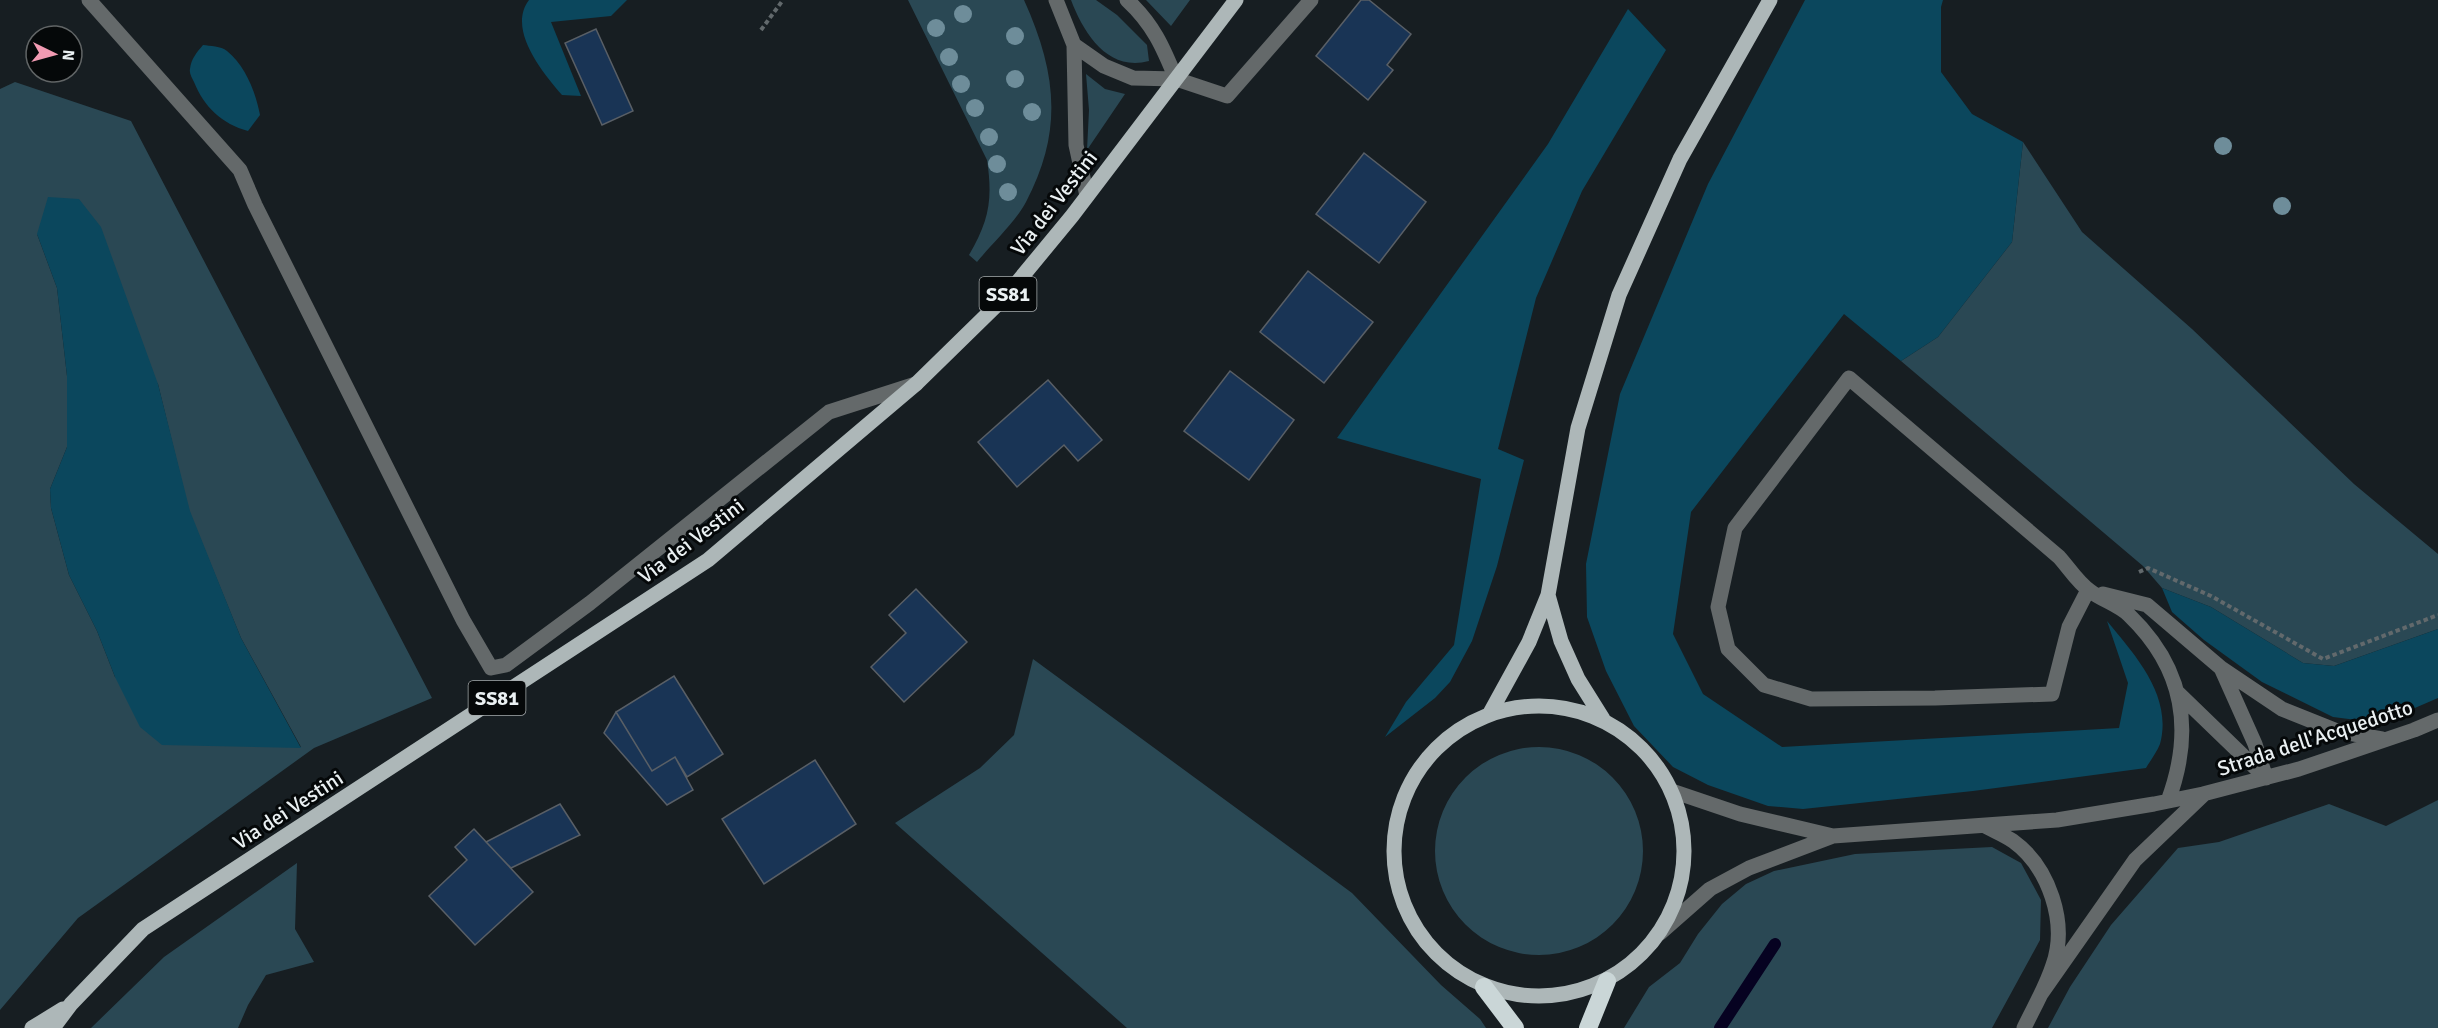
<svg xmlns="http://www.w3.org/2000/svg" width="2438" height="1028" viewBox="0 0 2438 1028" font-family="Signika,sans-serif">
	<style>
		.green { fill: #2a4854; fill-rule: evenodd }
		.forest { fill: #0b475d }
		.lines { fill: none; stroke-linecap: round; stroke-linejoin: round }
		.stream { stroke: #060221; stroke-width: 12 }
		.building { fill: #193455; stroke: #595f66; stroke-width: 1.5 }
		.path { stroke: #62696c; stroke-width: 4; stroke-dasharray: 4.5 3; stroke-linecap: butt }
		.minor { stroke: #64696a; stroke-width: 15 }
		.major { stroke: #adb7b8; stroke-width: 15 }
		.highway { stroke: #cad6d7; stroke-width: 18 }
		.tree { fill: #6e8d9a }
		.labels { text-anchor: middle; dominant-baseline: central; stroke-width: 6; stroke-linejoin: round; paint-order: stroke }
		.shield { fill: #050809; stroke: #a5aaac; stroke-width: 1.5 }
		.shield-label { font-size: 20px; font-weight: bold; fill: #eaf0f2 }
		.street-label { font-size: 21px; fill: #eaf0f2; stroke: #050809 }
	</style>
	<rect width="100%" height="100%" fill="#171e22"/>
	<path class="green" d="M908,0h116c32,71 40,130 2,202 -9,18 -35,43 -49,60l-8,-7c20,-35 24,-55 18,-95z
		M1071,0h25l21,15 30,30 2,16c-41,11 -65,-27 -78,-61z
		M1146,0h44l-19,26z
		M1086,74l19,15 20,5 -38,56 2,-40z
		M15,82l116,39 301,577 -118,50 -236,170 -78,92v-921zM37,234l121,150 31,127 52,127 60,109 -186,-70 -18,-46 -28,-56 -18,-67 -1,-19 17,-42v-71l-10,-88z
		M2023,142l59,90 110,97 162,155 84,70v75l-104,37 -31,-3 -92,-56 -49,-19 -19,-22 -242,-205 37,-24 74,-95z
		M1033,659l319,234 89,92 39,34 6,9h-359l-232,-205 85,-55 34,-33z
		M1435 851a104 104 0 1 1 208 0a104 104 0 1 1-208 0Z
		M2438,800v228h-390l22,-41 41,-62 67,-77 41,-6 110,-38 57,22z
		M1992,847l29,16 20,37 -1,40 -48,88h-368l25,-41 31,-24 18,-29 24,-30 24,-20 28,-13 81,-17z
		M297,863l-2,66 19,33 -48,13 -18,30 -10,23h-147l73,-71z"/>
	<path class="forest" d="M529,0h98l-16,16 -60,6 30,74 -19,-1c-20,-23 -55,-66 -33,-95z
		M1805,0h138l-2,7v65l31,42 51,28 -11,100 -74,95 -37,24 -57,-47 -153,198 -18,122 30,60 79,53 337,-19 9,-45 -21,-62c28,34 66,75 53,123 -3,8 -10,17 -14,24l-173,23 -170,18 -35,-3 -60,-21 -35,-18 -39,-41 -28,-55 -19,-54 -1,-53 34,-170 88,-210z
		M1628,9l38,41 -84,141 -46,107 -38,151 26,11 -27,106 -25,75 -22,41 -15,16 -50,39 21,-35 48,-57 27,-166 -144,-41 211,-294z
		M203,45c7,1 18,1 24,6 18,14 29,42 33,64l-12,16c-26,-7 -44,-24 -54,-49 -2,-4 -5,-9 -4,-13 1,-10 7,-17 13,-24z
		M48,197l31,2 22,28 57,157 32,127 51,127 60,110 -139,-3 -22,-18 -25,-50 -18,-46 -28,-56 -18,-67 -1,-19 17,-42v-71l-10,-88 -20,-54z
		M2162,588l49,19 92,56 31,3 104,-37v69l-58,25 -47,-6 -71,-35 -58,-42 -32,-28z"/>
	<g class="lines">
		<path class="stream" d="M1720,1028l55,-84"/>
	</g>
	<path class="building" d="M1361,0h8l42,34 -24,31 6,5 -25,30 -52,-44z
		M596,29l37,82 -31,14 -37,-82z
		M1364,153l62,49 -47,61 -63,-49z
		M1308,271l65,51 -49,61 -64,-51z
		M1230,371l64,49 -45,60 -65,-49z
		M1048,380l54,60 -24,21 -14,-16 -47,42 -39,-45z
		M916,589l51,53 -63,60 -33,-35 35,-34 -17,-18z
		M674,676l49,78 -36,23 -12,-20 -23,14 -36,-59z
		M616,712l36,59 23,-14 18,33 -26,15 -63,-72z
		M815,760l41,64 -92,60 -42,-65z
		M560,804l20,31 -69,33 -25,-26z
		M474,829l59,63 -58,53 -46,-49 38,-36 -12,-13z"/>
	<g class="lines">
		<path class="path" d="M761,30l22,-30
			M2139,572l9,-4 63,28 112,63 115,-44"/>
		<path class="minor" d="M89,0l151,170 15,35 208,415 28,48 15,-3 84,-62 239,-191 87,-28
			M1056,0l18,45 2,100 11,51
			M1127,0c26,24 36,47 49,79
			M1074,45l30,21 29,12 43,1 51,17 84,-96
			M2088,590l-19,37 -17,67 -117,4 -124,1 -47,-14 -36,-36 -10,-42 17,-79 114,-150 210,179c10,11 19,26 31,34 12,9 29,14 39,24 56,54 65,116 39,186
			M2103,594l44,11 74,63 61,41 55,22 45,8
			M2221,668l34,76 10,31
			M2178,693l88,85
			M1672,791l68,23 93,22
			M1985,826c9,5 19,9 28,15 36,26 55,82 40,124 -7,22 -19,42 -29,63
			M1660,933l50,-44 39,-21 84,-32 224,-16 97,-16 49,-10 96,-25 115,-39 24,-10
			M2041,994l94,-134 68,-65"/>
		<path class="major" d="M1548,595l13,46 17,38 25,40
			M1394 851a145 145 0 1 1 290 0a145 145 0 1 1-290 0Z
			M1490,713l39,-71 19,-47 30,-167 41,-133 61,-136 90,-159
			M32,1028l31,-19
			M53,1028l18,-24 72,-75 565,-369 209,-177 89,-87 66,-80 164,-216"/>
		<path class="highway" d="M1484,987l31,41
			M1588,1028l19,-47"/>
	</g>
	<g class="tree">
		<circle cx="963" cy="14" r="9"/>
		<circle cx="936" cy="28" r="9"/>
		<circle cx="1015" cy="36" r="9"/>
		<circle cx="949" cy="57" r="9"/>
		<circle cx="1015" cy="79" r="9"/>
		<circle cx="961" cy="84" r="9"/>
		<circle cx="975" cy="108" r="9"/>
		<circle cx="1032" cy="112" r="9"/>
		<circle cx="989" cy="137" r="9"/>
		<circle cx="2223" cy="146" r="9"/>
		<circle cx="997" cy="164" r="9"/>
		<circle cx="1008" cy="192" r="9"/>
		<circle cx="2282" cy="206" r="9"/>
	</g>
	<g class="labels">
		<g class="shield">
			<rect x="979.5" y="277" width="57" height="34" rx="4.5"/>
			<rect x="468.5" y="681" width="57" height="34" rx="4.5"/>
		</g>
		<g class="shield-label">
			<text x="1008" y="294">SS81</text>
			<text x="497" y="698">SS81</text>
		</g>
		<g class="street-label">
			<text transform="translate(1054 203) rotate(-52)">Via dei Vestini</text>
			<text transform="translate(691 541) rotate(-37)">Via dei Vestini</text>
			<text transform="translate(2315 738) rotate(-18)">Strada dell'Acquedotto</text>
			<text transform="translate(288 810) rotate(-33)">Via dei Vestini</text>
		</g>
	</g>
	<g transform="translate(54 54) rotate(95)"><circle r="28" fill="#050809" stroke="#616566" stroke-width="1.5"/>
	<path d="M0-4.5L10 22L0 15L-10 22Z" fill="#f19ab2"/>
	<text y="-9" font-size="16" font-weight="bold" text-anchor="middle" fill="#eaf0f2">N</text>
	</g>
</svg>
